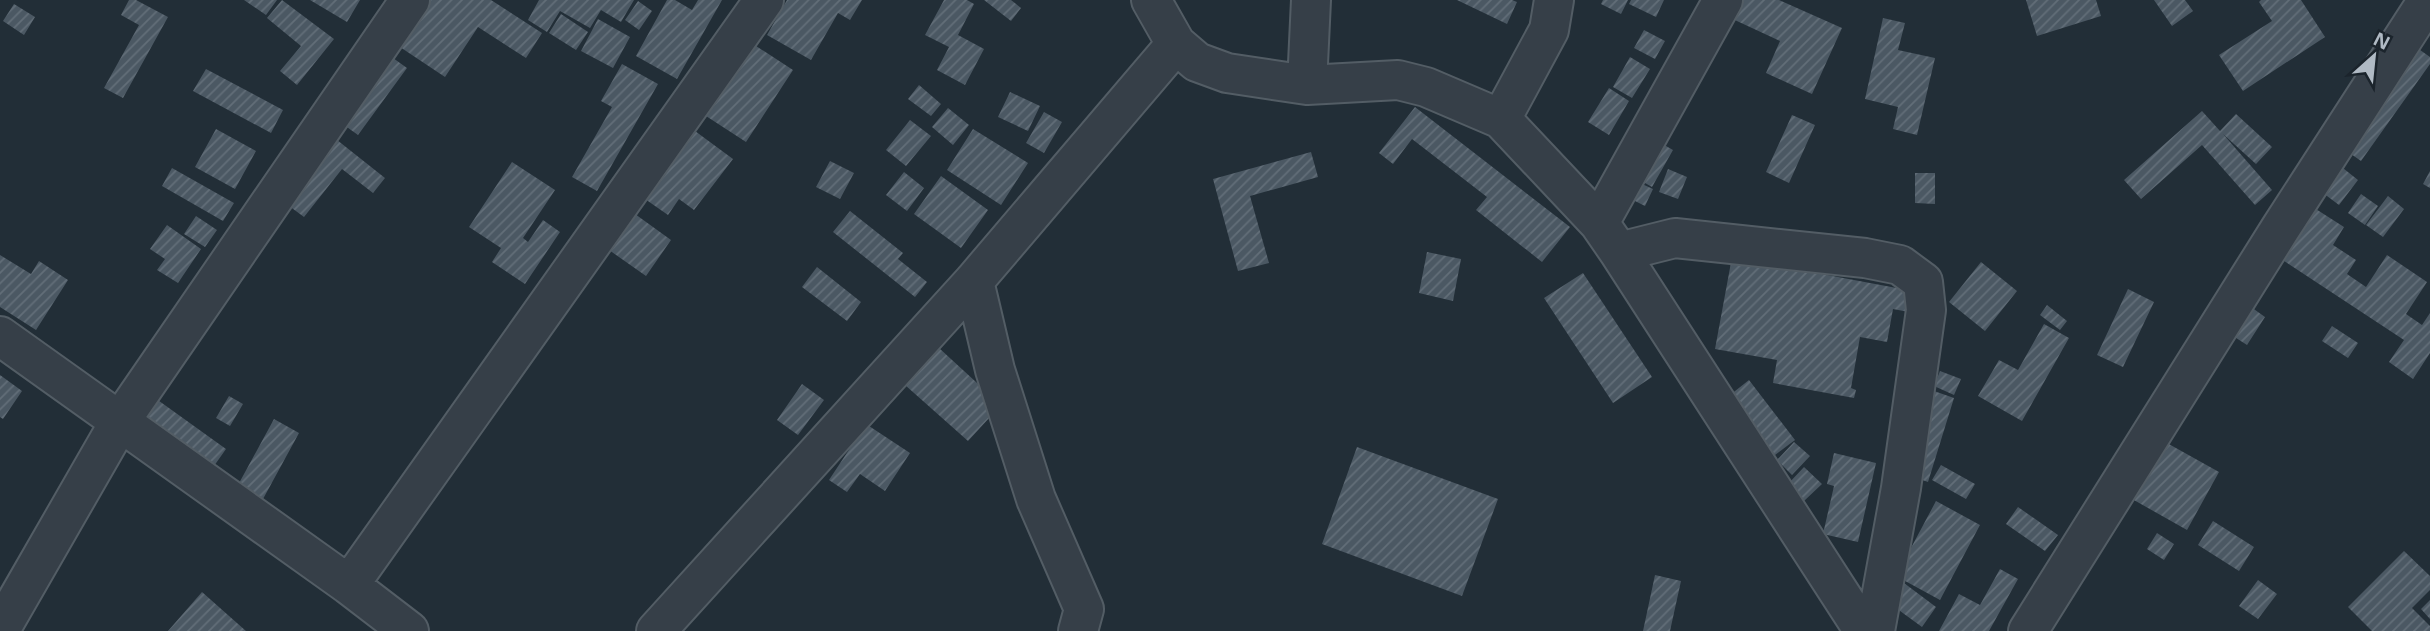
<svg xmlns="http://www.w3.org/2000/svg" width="2430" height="631" viewBox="0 0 2430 631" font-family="'Noto Sans',sans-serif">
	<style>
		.building { fill: url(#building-hatch) }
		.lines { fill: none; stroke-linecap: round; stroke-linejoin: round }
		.minor-casing { stroke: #535d65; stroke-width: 42 }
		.minor { stroke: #363f48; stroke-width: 38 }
	</style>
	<defs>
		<pattern id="building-hatch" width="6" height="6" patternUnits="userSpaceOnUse" patternTransform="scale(1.75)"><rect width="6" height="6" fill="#4b5863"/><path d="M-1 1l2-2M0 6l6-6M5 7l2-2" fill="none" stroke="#626e78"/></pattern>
	</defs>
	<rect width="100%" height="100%" fill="#222e37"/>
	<path class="building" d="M129,0h7l32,17 -45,81 -19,-10 35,-63 -18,-10z
		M244,0h33l-11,15z
		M282,0l52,39 -37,46 -17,-14 21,-25 -34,-28z
		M310,0h50l-13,22z
		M422,0h69l51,33 -16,25 -48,-31 -33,50 -51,-34z
		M539,0h95l-13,22 -20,-12 -11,18 -30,-17 -13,21 -19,-12z
		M667,0h8l17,10 6,-10h24l-45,79 -41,-23z
		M787,0h75l-12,20 -12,-7 -27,47 -44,-25z
		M944,0h23l7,4 -16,31 26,14 -19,36 -28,-15 12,-23 -24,-12z
		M984,0h27l10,8 -10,13z
		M1457,0h55l5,2 -10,22z
		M1603,0h25l-7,14 -20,-10z
		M1631,0h33l-8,17 -27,-13z
		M1731,0h48l63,28 -30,66 -46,-21 14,-32 -56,-26z
		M2026,0h70l5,16 -64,20z
		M2154,0h31l8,11 -21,15z
		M2261,0h40l24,37 -82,54 -24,-36 53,-34 -13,-19z
		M638,1l14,10 -13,19 -14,-10z
		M14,4l21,13 -11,18 -21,-14z
		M561,14l27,18 -12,18 -27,-17z
		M1883,18l22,5 -7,27 37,8 -18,77 -24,-6 5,-22 -33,-8z
		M598,19l32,18 -17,31 -32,-17z
		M1644,30l21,11 -10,18 -21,-11z
		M753,44l40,26 -47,72 -40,-26z
		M2413,45l17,12v7l-69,97 -20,-14z
		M386,53l21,15 -49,67 -21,-15z
		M1630,57l20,12 -18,29 -19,-11z
		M622,64l36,20 -61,107 -25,-14 40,-70 -11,-6z
		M206,69l77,41 -12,23 -78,-42z
		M919,85l22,19 -10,12 -23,-17z
		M1609,88l20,13 -20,34 -21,-13z
		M1010,92l30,14 -12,25 -30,-14z
		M1415,107l155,120 -28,35 -66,-52 11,-13 -75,-58 -19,25 -14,-11z
		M948,108l21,17 -16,20 -21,-18z
		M2202,111l18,20 16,-17 36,33 -16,17 -33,-30 49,56 -17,15 -53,-60 -61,54 -17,-19z
		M1044,112l18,10 -18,31 -18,-10z
		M1792,115l23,10 -26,58 -23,-11z
		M910,120l21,16 -25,30 -20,-16z
		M216,129l40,22 -21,38 -40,-22z
		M973,129l55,34 -27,42 -54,-35z
		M695,131l38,28 -39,51 -15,-11 -11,16 -23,-16z
		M332,136l53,42 -12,15 -31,-24 -38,48 -23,-17z
		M1652,138l21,12 -21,37 -21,-12z
		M1311,152l7,25 -68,19 19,67 -31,8 -25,-92z
		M830,161l24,12 -14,26 -24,-12z
		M2334,161l24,19 -19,25 -24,-18z
		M512,162l43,28 -32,48 5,4 15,-22 17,12 -35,52 -33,-22 9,-14 -32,-21z
		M172,168l62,35 -11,18 -61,-35z
		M1668,169l19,8 -9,22 -19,-7z
		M2430,171v17l-7,-4z
		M904,172l20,16 -17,23 -21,-16z
		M1915,173h20v31l-20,-1z
		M941,176l47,34 -27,38 -47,-34z
		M1629,178l24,11 -8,17 -24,-12z
		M2361,194l17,12 -13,19 -17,-12z
		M2388,196l16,13 -21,28 -17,-12z
		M2308,204l36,23 -11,18 23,15 -9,14 19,13 21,-32 40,27 -21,32 16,11 8,-12v40l-17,26 -24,-17 15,-22 -129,-85z
		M850,211l53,42 -5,6 29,23 -12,15 -82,-65z
		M635,214l36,26 -25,36 -37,-26z
		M196,216l21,14 -12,17 -21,-13z
		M167,225l34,24 -23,34 -21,-13 8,-11 -15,-10z
		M1427,252l34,7 -8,42 -34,-8z
		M0,255l31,19 8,-13 29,19 -32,50 -36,-23z
		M1732,257l186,35 -4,21 -21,-4 -6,33 -27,-5 -9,51 5,2 -2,8 -81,-15 4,-23 -62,-11z
		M1981,262l36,29 -32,40 -36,-29z
		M817,267l44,35 -14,19 -45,-34z
		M1583,273l69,104 -39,26 -69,-105z
		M2128,289l26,13 -31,65 -26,-12z
		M2047,305l20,16 -7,9 -20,-15z
		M2251,307l14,10 -18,28 -14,-9z
		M2044,324l25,14 -47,83 -44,-25 21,-36 19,10z
		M2332,326l26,17 -10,15 -26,-17z
		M939,348l62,57 -33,36 -63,-56z
		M1940,371l21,8 -7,16 -20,-9z
		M0,375l22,16 -19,28 -3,-2z
		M1749,380l46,60 -20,15 -45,-60z
		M802,384l22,16 -26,35 -21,-15z
		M1934,391l20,7 -26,84 -20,-7z
		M229,396l14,8 -13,22 -14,-8z
		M155,398l71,51 -12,17 -71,-52z
		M274,419l25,14 -36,66 -25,-14z
		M866,424l44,29 -25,38 -25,-17 -13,18 -18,-12z
		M2158,438l61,34 -32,58 -62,-35z
		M1794,442l16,14 -18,19 -15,-15z
		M1357,447l141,52 -36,97 -140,-52z
		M1834,453l42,10 -18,79 -35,-8 11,-48 -7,-2z
		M1941,465l34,19 -9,15 -34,-19z
		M1804,467l18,17 -18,17 -16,-17z
		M1936,501l44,24 -40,75 -44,-24z
		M2018,507l40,28 -13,16 -39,-27z
		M2213,521l41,26 -15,24 -41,-26z
		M2157,533l17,11 -10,16 -17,-11z
		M2404,551l26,25v14l-18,18 18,18v5h-58l-24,-24z
		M2000,569l18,10 -29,52h-50l20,-37 21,11z
		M1655,575l26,6 -11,50h-27z
		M1900,580l36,27 -14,20 -37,-27z
		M2258,580l19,14 -19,25 -19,-13z
		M202,592l44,39h-78z
		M2430,600v19l-9,-10z"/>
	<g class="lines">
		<defs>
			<path id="minor" d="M1151,0l25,44 21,18 30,11 80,12 91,-5 28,7 75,32 98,104 20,29 245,379
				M1307,85l4,-85
				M1501,119l48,-89 5,-30
				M1599,223l124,-223
				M1619,252l56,-14 190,20 35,7 23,17 3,28 -25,178 -26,143
				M974,281l21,89 41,129 48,110 -6,22
				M0,336l349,249 60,46
				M349,585l415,-585
				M0,630l119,-207 291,-423
				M656,631l318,-350 202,-237
				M2028,631l252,-402 148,-229"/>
		</defs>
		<use href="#minor" class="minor-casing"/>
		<use href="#minor" class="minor"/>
	</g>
	<g transform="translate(2374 56) rotate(27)" stroke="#1b242c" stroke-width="5" paint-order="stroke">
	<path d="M0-5L12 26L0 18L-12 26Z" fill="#b0bac4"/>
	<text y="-10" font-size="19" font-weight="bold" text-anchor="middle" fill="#b0bac4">N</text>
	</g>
</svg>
